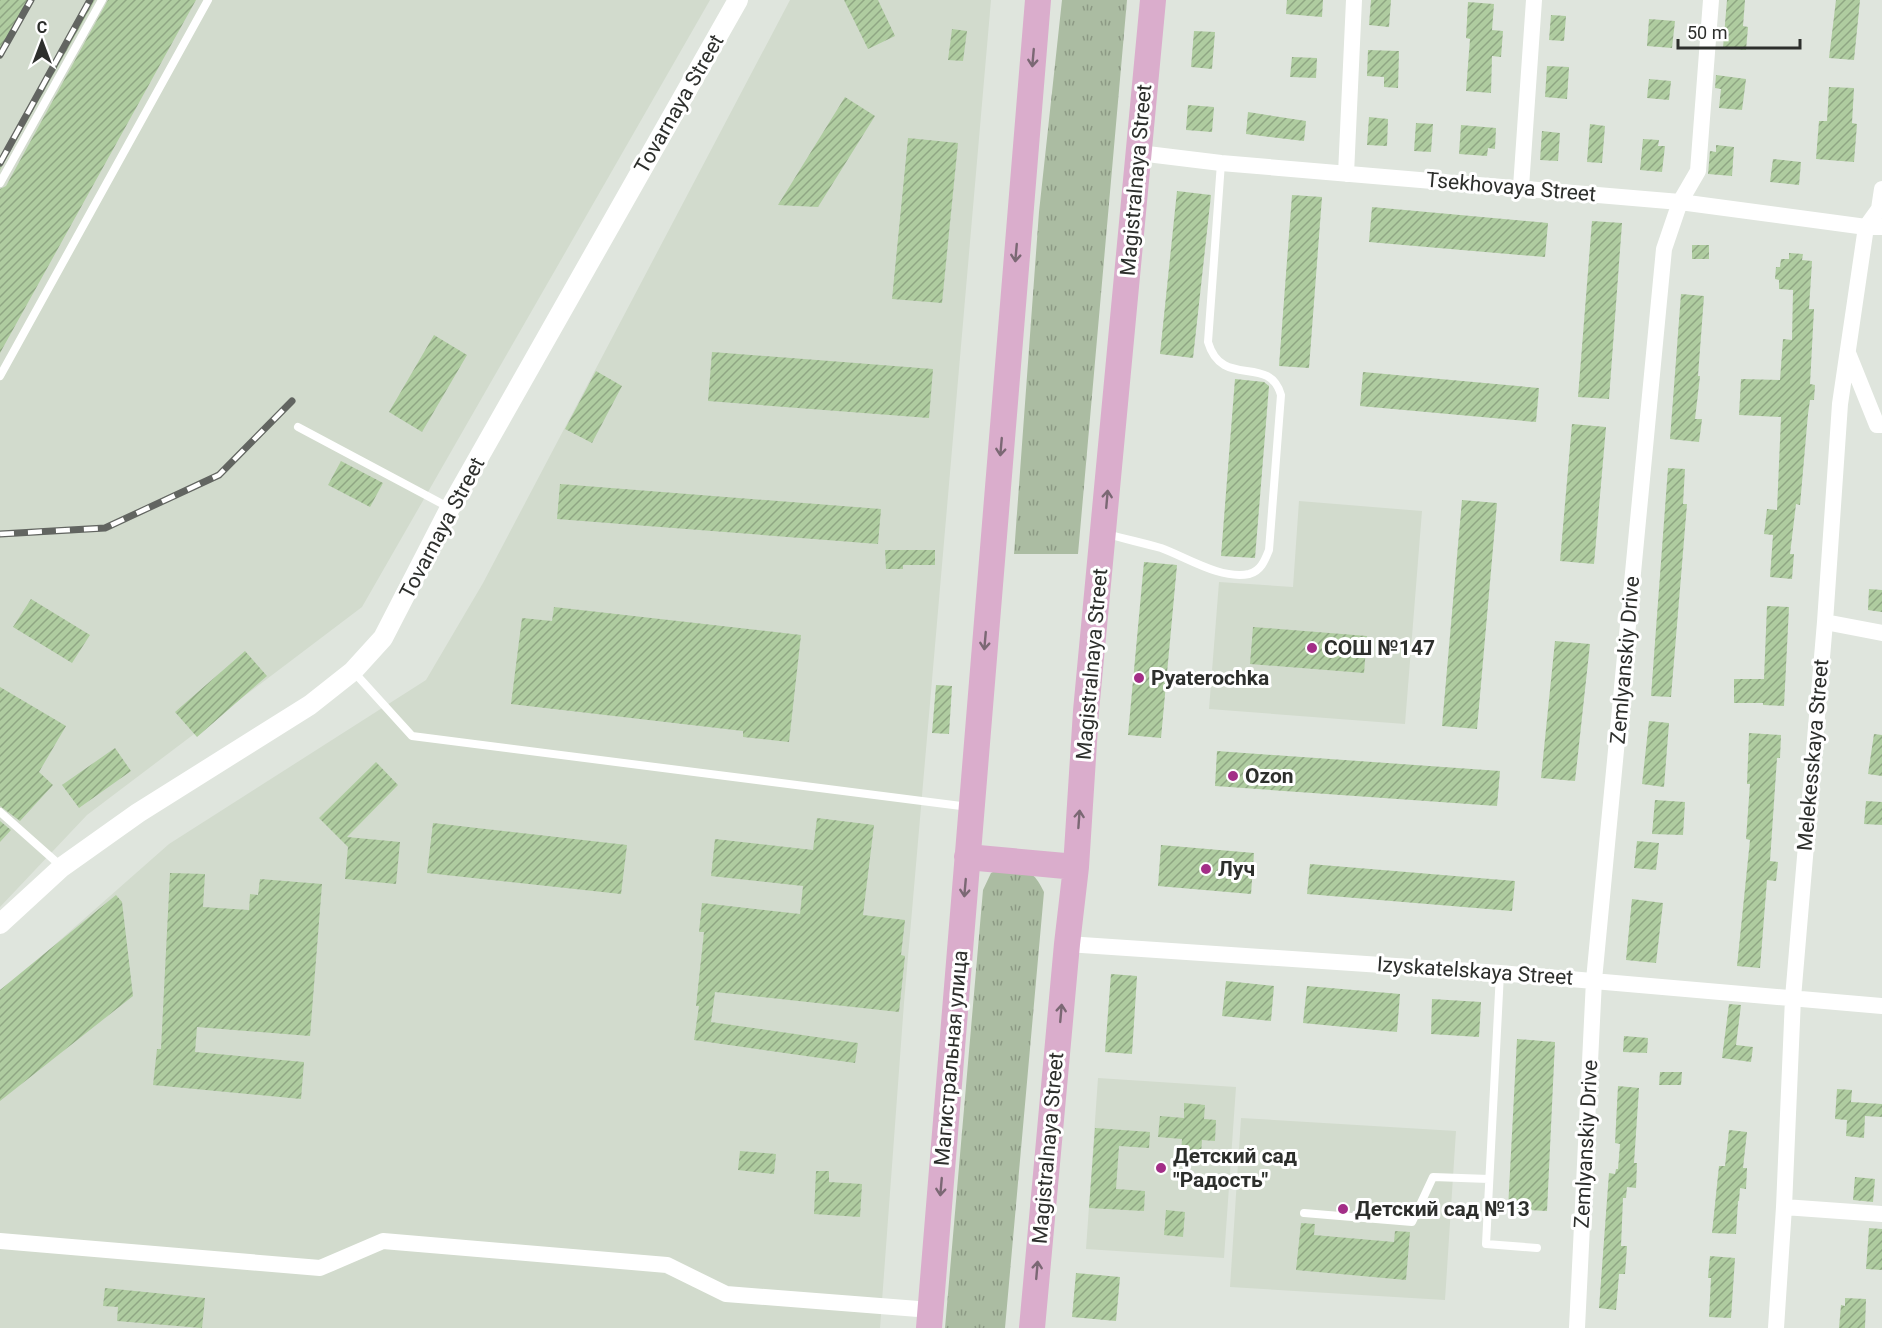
<svg xmlns="http://www.w3.org/2000/svg" width="1882" height="1328" viewBox="0 0 1882 1328" font-family="Roboto,sans-serif">
	<style>
		.built { fill: #d2dbcd }
		.grass { fill: url(#grass-tufts) }
		.building { fill: url(#building-hatch) }
		.lines { fill: none; stroke-linecap: round; stroke-linejoin: round }
		.service { stroke: #fff; stroke-width: 8 }
		.minor { stroke: #fff; stroke-width: 16 }
		.tertiary { stroke: #fff; stroke-width: 20 }
		.primary { stroke: #daadcc; stroke-width: 26 }
		.rail-casing { stroke: #626561; stroke-width: 7 }
		.rail { stroke: #fff; stroke-width: 4.5; stroke-dasharray: 14; stroke-linecap: butt }
		.oneway { stroke: #7b6874 }
		.poi-dot { fill: #a32e87; stroke: #fff; stroke-width: 2 }
		.labels { text-anchor: middle; dominant-baseline: central; stroke-width: 6; stroke-linejoin: round; paint-order: stroke }
		.street-label { font-size: 21px; fill: #2d2f2c; stroke: #fff }
		.poi-label { font-size: 21px; font-weight: bold; fill: #2d2f2c; stroke: #fff; text-anchor: start }
	</style>
	<defs>
		<pattern id="grass-tufts" width="24" height="20" patternUnits="userSpaceOnUse" patternTransform="scale(1.5)"><rect width="24" height="20" fill="#abbca2"/><path d="M3 7l-1-3M5 7V3M7 7l1-3M15 17l-1-3M17 17v-4M19 17l1-3" fill="none" stroke="#8c9984"/></pattern>
		<pattern id="building-hatch" width="6" height="6" patternUnits="userSpaceOnUse" patternTransform="scale(1.5)"><rect width="6" height="6" fill="#afcca0"/><path d="M-1 1l2-2M0 6l6-6M5 7l2-2" fill="none" stroke="#8fa683"/></pattern>
	</defs>
	<rect width="100%" height="100%" fill="#dfe5dd"/>
	<path class="built" d="M0,0h710l-348,607 -275,208 -87,92z
		M790,0h201l-87,1003 -24,325h-880v-335l169,-149 257,-164 57,-97z
		M1299,501l123,10 -17,213 -196,-15 10,-127 74,5z
		M1098,1078l138,9 -12,171 -138,-9z
		M1241,1118l215,13 -11,169 -215,-13z"/>
	<path class="grass" d="M1062,0h65l-49,554h-64l25,-342z
		M1003,867c23,2 31,3 41,25l-39,436h-60l38,-438 8,-17z"/>
	<path class="building" d="M0,0h33l-33,59z
		M89,0h6l-95,170v-9z
		M108,0h88l-196,353v-164l6,-3z
		M844,0h34l17,36 -27,13z
		M1287,0h36l-1,17 -36,-3z
		M1371,0h20l-2,27 -20,-2z
		M1727,0h18l-2,26 5,1 -2,23 -23,-2z
		M1836,0h24l-6,60 -25,-2z
		M1468,2l26,2 -2,26 11,1 -2,26 -9,-1 -1,37 -25,-2 4,-52 -4,-1z
		M1551,15l15,1 -2,25 -15,-1z
		M1649,19l26,2 -3,27 -25,-2z
		M952,29l15,2 -4,30 -15,-1z
		M1194,31l21,1 -3,37 -21,-2z
		M1368,50l31,1 -1,37 -14,-1v-10l-17,-1z
		M1292,57l25,1 -1,20 -26,-1z
		M1547,66l22,1 -2,32 -22,-2z
		M1716,75l30,4 -4,31 -23,-2 2,-19 -6,-1z
		M1649,79l22,2 -2,19 -22,-2z
		M1829,87l25,1 -2,35 5,1 -3,38 -38,-3 3,-38h8z
		M845,97l30,19 -57,91 -40,-2z
		M1188,105l26,2 -2,25 -26,-2z
		M1248,112l58,9 -2,20 -58,-7z
		M1369,117l19,2 -1,27 -20,-1z
		M1416,123l17,1 -2,28 -17,-1z
		M1590,124l15,2 -3,37 -15,-1z
		M1461,125l35,3 -1,21 -7,-1 -1,8 -28,-2z
		M1542,131l18,2 -2,28 -18,-1z
		M908,138l50,5 -16,160 -50,-4z
		M1643,139l16,1 -1,6h7l-3,26 -22,-2z
		M1716,145l18,2 -2,29 -24,-2 2,-23 6,1z
		M1773,159l28,3 -2,23 -29,-3z
		M1177,191l34,4 -18,163 -33,-4z
		M1292,195l30,2 -13,171 -30,-2z
		M1372,207l176,16 -3,34 -176,-15z
		M1592,221l30,2 -13,176 -31,-2z
		M1692,245h17v14h-17z
		M1789,253l14,1 -1,6 10,1 -3,48h5l-4,75 5,1 -1,15h-4l-2,14 -8,91 -4,-1 -6,50h4l-2,25 -22,-2 3,-42 -9,-1 3,-25 10,1 4,-93 -42,-2 2,-36 39,1 3,-41 9,1 1,-50 -14,-1v-9l-4,-1 1,-12h4l1,-8h8z
		M1681,294l23,2 -6,80h2l-5,43h7l-3,23 -29,-3z
		M434,335l33,20 -45,77 -33,-20z
		M712,352l221,17 -4,49 -221,-17z
		M596,371l26,15 -30,57 -27,-14z
		M1363,372l176,16 -3,34 -176,-16z
		M1235,379l29,3 5,4 -14,172 -34,-2z
		M1572,424l34,3 -12,137 -34,-3z
		M341,461l42,22 -13,24 -42,-22z
		M1668,468l17,1 -2,35h4l-16,193 -20,-1z
		M560,484l321,25 -3,35 -321,-25z
		M1462,500l35,3 -20,226 -35,-3z
		M885,550h50v15h-32v4h-17z
		M1144,562l33,3 -16,173 -33,-3z
		M1869,589l13,1v22l-14,-2z
		M31,599l59,36 -18,28 -59,-36z
		M1767,606l22,1 -5,99 -21,-1v-2h-29v-24h30z
		M554,607l247,28 -12,107 -46,-5v-6l-232,-27 11,-86 30,3z
		M1253,627l114,9 -3,37 -114,-9z
		M1555,641l35,3 -15,137 -34,-3z
		M245,651l22,25 -70,61 -22,-25z
		M936,685l16,1 -3,48 -17,-1z
		M0,687l66,39 -27,46 14,13 -33,36 -20,-15z
		M1649,721l20,2 -5,64 -22,-3z
		M1749,733l32,2 -1,23h-3l-7,103 8,1 -2,19 -9,-1 -7,88 -23,-2 13,-126 -4,-1 4,-55h-3z
		M1874,734l8,1v41l-14,-2z
		M115,748l16,23 -52,37 -17,-23z
		M1217,751l283,20 -3,35 -282,-20z
		M376,762l22,23 -51,52 53,5 -4,42 -51,-5 3,-32 -29,-29z
		M1655,800l30,2 -2,33 -31,-1z
		M1866,801l16,1v23l-18,-1z
		M817,818l57,7 -11,90 42,5 -4,35 4,1 -6,56 -184,-20 -4,30 147,21 -3,20 -161,-23 5,-34h-3l8,-74h-5l3,-29 98,11 3,-28 -92,-10 4,-37 98,11z
		M0,821l11,9 -11,12z
		M433,823l194,22 -6,49 -194,-21z
		M1637,841l22,2 -3,27 -22,-2z
		M1161,845l93,8 -3,41 -93,-8z
		M1310,864l205,17 -3,30 -205,-17z
		M170,873l35,1 -2,33 46,3 1,-16 8,1 2,-16 62,5 -12,152 -113,-9 -2,25 109,10 -3,37 -148,-14 4,-36h4z
		M116,895l6,7 11,94 -133,105v-111z
		M1632,899l31,4 -7,60 -30,-3z
		M1111,974l26,2 -5,78 -27,-2z
		M1226,981l48,5 -3,35 -49,-5z
		M1307,986l93,8 -3,38 -94,-9z
		M1432,999l49,3 -2,35 -48,-3z
		M1729,1004l12,1 -5,40 17,2 -2,15 -29,-4z
		M1624,1036l24,2 -1,15 -24,-1z
		M1517,1039l38,3 -8,169 -39,-2z
		M1660,1072h22l-1,13h-22z
		M1618,1086l21,2 -5,75h3l-1,25 -9,-1 -1,11h-3l-2,48h6l-2,28h-6l-3,36 -17,-2 10,-135 6,1 1,-5h2l2,-25 -5,-1z
		M1837,1089l15,1 -1,12 31,2v13l-17,-1 -1,22 -18,-2 1,-16 -12,-1z
		M1184,1103l21,2 -1,14 12,1 -1,21 -13,-1 -1,15 -20,-2 1,-14 -24,-2 2,-21 24,2z
		M1095,1128l55,4 -1,16 -30,-2 -3,43 29,2 -1,20 -55,-3z
		M1729,1130l18,2 -4,36h4l-1,21 -6,-1 -1,13h-1l-2,33 -24,-1 7,-67h6z
		M740,1151l36,3 -2,20 -36,-4z
		M816,1171h13v11l33,2 -2,33 -46,-3z
		M1855,1177l20,2 -2,23 -20,-2z
		M1166,1210l19,2 -2,25 -19,-2z
		M1301,1223l14,1 -1,11 80,7 1,-11 15,1 -4,48 -110,-10z
		M1869,1228l13,1v41l-16,-1z
		M1710,1256l25,2 -4,60 -22,-1 2,-39h-3z
		M1076,1273l44,4 -4,44 -44,-4z
		M105,1288l100,10 -3,30 -85,-7 1,-14 -15,-1z
		M1845,1298l21,1 -1,29h-26l2,-23 4,1z"/>
	<g class="lines">
		<path class="service" d="M0,183l102,-183
			M0,376l208,-376
			M298,427l152,81
			M1107,534c18,5 36,9 54,14 25,9 60,32 88,26 12,-3 16,-14 20,-24l12,-155c-12,-42 -59,-5 -73,-53l13,-179
			M353,671l59,65 557,71
			M0,812l62,55
			M1500,973l-14,271 51,4
			M1304,1213l108,9 21,-45 56,2"/>
		<path class="minor" d="M1139,153l82,10 459,39 186,25h16
			M1346,174l8,-174
			M1521,187l13,-187
			M1848,353l29,72h5
			M1825,622l57,11
			M1067,944l433,29 382,33
			M1784,1207l98,7
			M0,1241l320,27 63,-27 284,24 59,29 205,16
			M1577,1328l17,-348 70,-731 16,-47 18,-31 13,-171
			M1776,1328l8,-121 9,-209 32,-376 15,-218 26,-177 13,-18 3,-20"/>
		<path class="tertiary" d="M0,924l62,-57 76,-54 172,-108 43,-34 30,-33 67,-130 288,-508"/>
		<path class="primary" d="M967,857l109,10
			M929,1328l109,-1328
			M1032,1328l35,-384 9,-77 10,-156 67,-711"/>
		<defs>
			<path id="rail" d="M0,55l31,-55
				M0,163l90,-163
				M0,534l105,-6 114,-53 73,-74"/>
		</defs>
		<use href="#rail" class="rail-casing"/>
		<use href="#rail" class="rail"/>
	</g>
	<defs><path id="oneway-shaft" d="M-6 0H5M1.5-3L5.5 0L1.5 3" fill="none" stroke-width="1.6" stroke-linecap="round" stroke-linejoin="round" transform="scale(1.5)"/></defs>
	<g class="oneway">
		<use href="#oneway-shaft" transform="translate(1033 58) rotate(95)"/>
		<use href="#oneway-shaft" transform="translate(1016 253) rotate(95)"/>
		<use href="#oneway-shaft" transform="translate(1001 447) rotate(95)"/>
		<use href="#oneway-shaft" transform="translate(1107 499) rotate(-85)"/>
		<use href="#oneway-shaft" transform="translate(985 641) rotate(95)"/>
		<use href="#oneway-shaft" transform="translate(1079 819) rotate(-86)"/>
		<use href="#oneway-shaft" transform="translate(965 888) rotate(95)"/>
		<use href="#oneway-shaft" transform="translate(1061 1013) rotate(-85)"/>
		<use href="#oneway-shaft" transform="translate(941 1187) rotate(95)"/>
		<use href="#oneway-shaft" transform="translate(1037 1270) rotate(-85)"/>
	</g>
	<g class="poi-dot">
		<circle cx="1312" cy="648" r="6"/>
		<circle cx="1139" cy="678" r="6"/>
		<circle cx="1233" cy="776" r="6"/>
		<circle cx="1206" cy="869" r="6"/>
		<circle cx="1161" cy="1168" r="6"/>
		<circle cx="1343" cy="1209" r="6"/>
	</g>
	<g class="labels">
		<g class="street-label">
			<text transform="translate(679 104) rotate(-60)">Tovarnaya Street</text>
			<text transform="translate(1136 180) rotate(-85)">Magistralnaya Street</text>
			<text transform="translate(1511 187) rotate(5)">Tsekhovaya Street</text>
			<text transform="translate(442 528) rotate(-62)">Tovarnaya Street</text>
			<text transform="translate(1625 660) rotate(-85)">Zemlyanskiy Drive</text>
			<text transform="translate(1092 664) rotate(-85)">Magistralnaya Street</text>
			<text transform="translate(1813 755) rotate(-85)">Melekesskaya Street</text>
			<text transform="translate(1475 971) rotate(4)">Izyskatelskaya Street</text>
			<text transform="translate(951 1058) rotate(-85)">Магистральная улица</text>
			<text transform="translate(1586 1144) rotate(-87)">Zemlyanskiy Drive</text>
			<text transform="translate(1048 1148) rotate(-85)">Magistralnaya Street</text>
		</g>
		<g class="poi-label">
			<text x="1324" y="648">СОШ №147</text>
			<text x="1151" y="678">Pyaterochka</text>
			<text x="1245" y="776">Ozon</text>
			<text x="1218" y="869">Луч</text>
			<text x="1173" y="1156">Детский сад<tspan x="1173" dy="24">"Радость"</tspan></text>
			<text x="1355" y="1209">Детский сад №13</text>
		</g>
	</g>
	<g transform="translate(42 42)" stroke="#ffffff" stroke-width="4.5" paint-order="stroke">
	<path d="M0-4.5L10 22L0 15L-10 22Z" fill="#2d2f2c"/>
	<text y="-9" font-size="16" font-weight="bold" text-anchor="middle" fill="#2d2f2c">С</text>
	</g>
	<path d="M1678 39v9h122v-9" fill="none" stroke="#2d2f2c" stroke-width="3"/>
	<text x="1687" y="39" font-size="18" fill="#2d2f2c" stroke="#ffffff" stroke-width="4.5" paint-order="stroke">50 m</text>
</svg>
